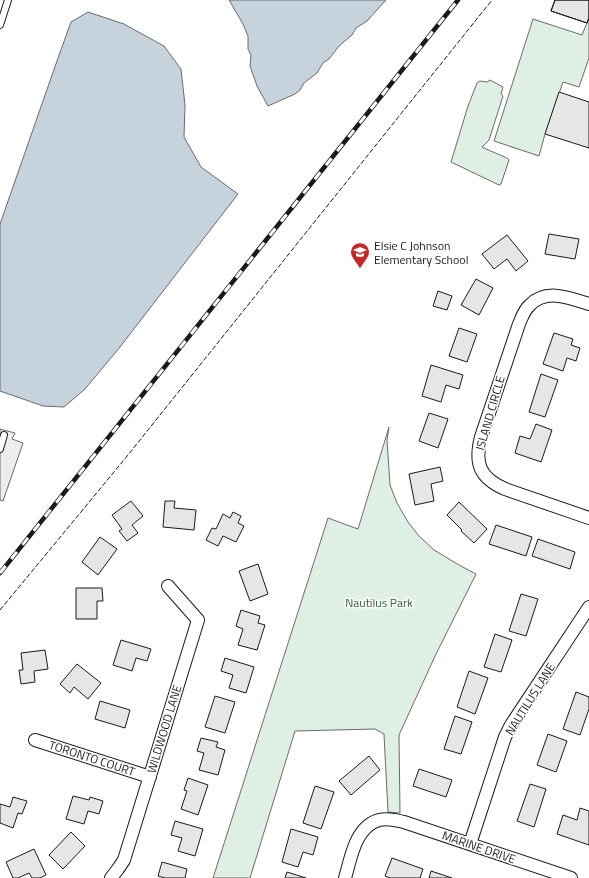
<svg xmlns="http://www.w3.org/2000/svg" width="589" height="878" viewBox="0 0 589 878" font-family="'Titillium Web',sans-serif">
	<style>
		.green { fill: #e0efe3; stroke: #6a6a6a }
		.parking { fill: #ededed; stroke: #6a6a6a }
		.water { fill: #c6d2dc; stroke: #6a6a6a }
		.building { fill: #e6e6e6; stroke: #1a1a1a }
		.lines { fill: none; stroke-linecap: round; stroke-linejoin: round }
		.lane-casing { stroke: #1a1a1a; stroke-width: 8 }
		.street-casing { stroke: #1a1a1a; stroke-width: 14 }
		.lane { stroke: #fff; stroke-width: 6 }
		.street { stroke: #fff; stroke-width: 12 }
		.rail-casing { stroke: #1a1a1a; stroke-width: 4.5 }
		.rail { stroke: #fff; stroke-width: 3; stroke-dasharray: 9; stroke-linecap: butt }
		.fence { stroke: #1a1a1a; stroke-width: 1; stroke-dasharray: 5 2; stroke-linecap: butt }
		.labels { text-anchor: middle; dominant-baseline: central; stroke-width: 3; stroke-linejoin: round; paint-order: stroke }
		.poi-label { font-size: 12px; fill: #1a1a1a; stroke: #fff; text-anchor: start }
		.street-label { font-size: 12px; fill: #1a1a1a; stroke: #fff }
		.park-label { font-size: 12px; fill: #2b5a34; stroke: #fff }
	</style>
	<rect width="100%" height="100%" fill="#fff"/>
	<path class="green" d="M589,18v40l-10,29 -16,-5 -18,52 -6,22 -45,-15 39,-122 49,16z
		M490,80l13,7 -2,7 2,2 -14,44 -7,7 4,2 21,9 2,2 -8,24 -2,1 -48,-23 17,-56 9,-23 3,-2 7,1z
		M389,427l-2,13 3,45 7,18 11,19 11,14 15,14 25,15 17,9 -40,80 -37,81 1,78 -12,-1 -4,-78 -9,-5 -80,2 -45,147h-37l115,-360 30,11z"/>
	<path class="parking" d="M0,429l15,4 -3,6 11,4 -20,58 -3,-1z"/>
	<path class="water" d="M229,0h157l-19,21 -11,7 -4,7 -13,11 -10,13 -6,4 -6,10 -13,10 -4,7 -5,4 -27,12 -11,-20 -7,-20 1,-11 -3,-6v-13l-5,-12z
		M88,12l36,12 40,22 17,23 4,36 -1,32 17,30 37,27 -118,153 -35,42 -21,18 -21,-1 -43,-15v-167l58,-166 13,-36z"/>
	<path class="building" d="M555,0h34v18l-2,5 -36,-12z
		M555,0h34v18l-2,5 -36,-12z
		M559,92l30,10v46l-44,-14z
		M549,234l30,5 -4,20 -30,-5z
		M507,235l21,26 -12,10 -9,-12 -13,10 -12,-15z
		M476,279l17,9 -14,27 -18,-10z
		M438,291l14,5 -5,14 -14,-4z
		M459,328l18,6 -10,28 -18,-6z
		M554,333l19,6 -2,6 9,3 -4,13 -9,-3 -4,13 -20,-7z
		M431,365l32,10 -4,14 -13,-4 -5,17 -19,-6z
		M541,374l17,6 -13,37 -16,-5z
		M429,413l19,6 -10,29 -19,-7z
		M536,424l16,6 -11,32 -26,-9 5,-17 10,3z
		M440,467l3,14 -12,3 3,17 -19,4 -6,-31z
		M131,501l12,15 -11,9 6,8 -11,8 -8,-10 3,-2 -10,-14z
		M165,501h10l-1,7 22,2 -2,20 -31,-3z
		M459,502l28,27 -13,14 -13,-12 1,-1 -15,-15z
		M233,512l8,4 -3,7 6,3 -8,16 -13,-6 -5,10 -12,-6 6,-12 4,1 7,-15 7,4z
		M496,525l36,12 -6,19 -37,-12z
		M100,537l17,12 -19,26 -16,-13z
		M538,539l37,13 -5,17 -38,-13z
		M258,564l10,30 -18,7 -11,-30z
		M76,588h26l1,13h-6v18h-21z
		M521,594l17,5 -12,37 -17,-5z
		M241,610l19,6 -2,7 7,2 -8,25 -19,-5 5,-16 -7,-3z
		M495,634l17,6 -11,32 -17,-5z
		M121,640l30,9 -4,12 -11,-3 -4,13 -19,-6z
		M45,650l3,19 -14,2 1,11 -14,2 -2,-14h4l-2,-17z
		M225,658l29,9 -8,26 -17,-5 4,-13 -12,-4z
		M77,664l24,19 -13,16 -14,-12 -4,6 -10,-9z
		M469,671l19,7 -13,36 -18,-7z
		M576,692l13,5v12l-9,26 -17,-6z
		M215,696l20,6 -10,31 -20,-6z
		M100,701l30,9 -5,18 -30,-9z
		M455,716l17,6 -11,32 -17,-5z
		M548,734l19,7 -11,31 -19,-7z
		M201,738l17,4 -2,5 9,3 -7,25 -19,-5 5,-17 -7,-2z
		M369,756l11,14 -29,25 -12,-14z
		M419,769l33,11 -6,17 -33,-11z
		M188,778l20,7 -10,30 -17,-6 6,-18 -3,-1z
		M530,784l16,5 -12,38 -17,-6z
		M315,786l19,6 -13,37 -18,-6z
		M73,796l16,4 1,-3 13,4 -4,13 -11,-3 -4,13 -18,-5z
		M13,797l14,4 -5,13 -4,-1 -5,15 -13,-5v-19l10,3z
		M580,808l9,3v34l-32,-11 6,-19 14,5z
		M175,821l28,8 -8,27 -17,-5 4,-13 -11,-3z
		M291,829l27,8 -5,18 -10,-3 -5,15 -16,-5z
		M71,832l14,14 -22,23 -14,-14z
		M34,849l12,26 -6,3h-8l-3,-5 -11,5h-5l-7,-16z
		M392,858l31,11 -3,9h-30l-5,-2z
		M162,862l25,7 -2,9h-20l-7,-2z
		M431,871l21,7h-23z
		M287,872l19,6h-21z"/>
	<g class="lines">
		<defs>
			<path id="lane" d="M0,25l8,-25
				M0,449l4,-14"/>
			<path id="street" d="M589,304c-19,-6 -43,-16 -59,1 -6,5 -8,12 -11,19l-38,113c-7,27 -1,41 24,52l84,29
				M35,740l115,37
				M470,844l35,-107 6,-12 78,-118
				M111,878l7,-9 6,-9 74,-240 -30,-34
				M345,878c6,-20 10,-51 34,-58 8,-2 17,0 25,2l167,56"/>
		</defs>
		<use href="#lane" class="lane-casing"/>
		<use href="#street" class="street-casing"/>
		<use href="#lane" class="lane"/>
		<use href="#street" class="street"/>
		<defs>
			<path id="rail" d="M0,573l458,-573"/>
		</defs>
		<use href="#rail" class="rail-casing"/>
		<use href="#rail" class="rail"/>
		<path class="fence" d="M0,610l128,-155 364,-455"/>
	</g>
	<defs>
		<symbol id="school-pin" viewBox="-11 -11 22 30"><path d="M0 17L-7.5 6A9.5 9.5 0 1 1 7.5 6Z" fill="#c62828" stroke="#fff"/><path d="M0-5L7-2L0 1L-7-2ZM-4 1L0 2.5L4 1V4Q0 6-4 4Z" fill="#fff"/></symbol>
	</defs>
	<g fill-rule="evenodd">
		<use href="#school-pin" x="349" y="241" width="22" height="30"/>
	</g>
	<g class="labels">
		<g class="poi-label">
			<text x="374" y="245">Elsie C Johnson<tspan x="374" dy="14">Elementary School</tspan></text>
		</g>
		<g class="street-label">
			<text transform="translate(490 413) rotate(-74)">ISLAND CIRCLE</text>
			<text transform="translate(530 699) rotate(-58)">NAUTILUS LANE</text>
			<text transform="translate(164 729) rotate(-73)">WILDWOOD LANE</text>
			<text transform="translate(92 758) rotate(18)">TORONTO COURT</text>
			<text transform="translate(479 847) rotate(19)">MARINE DRIVE</text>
		</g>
		<g class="park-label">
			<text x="379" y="602">Nautilus Park</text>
		</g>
	</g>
</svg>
